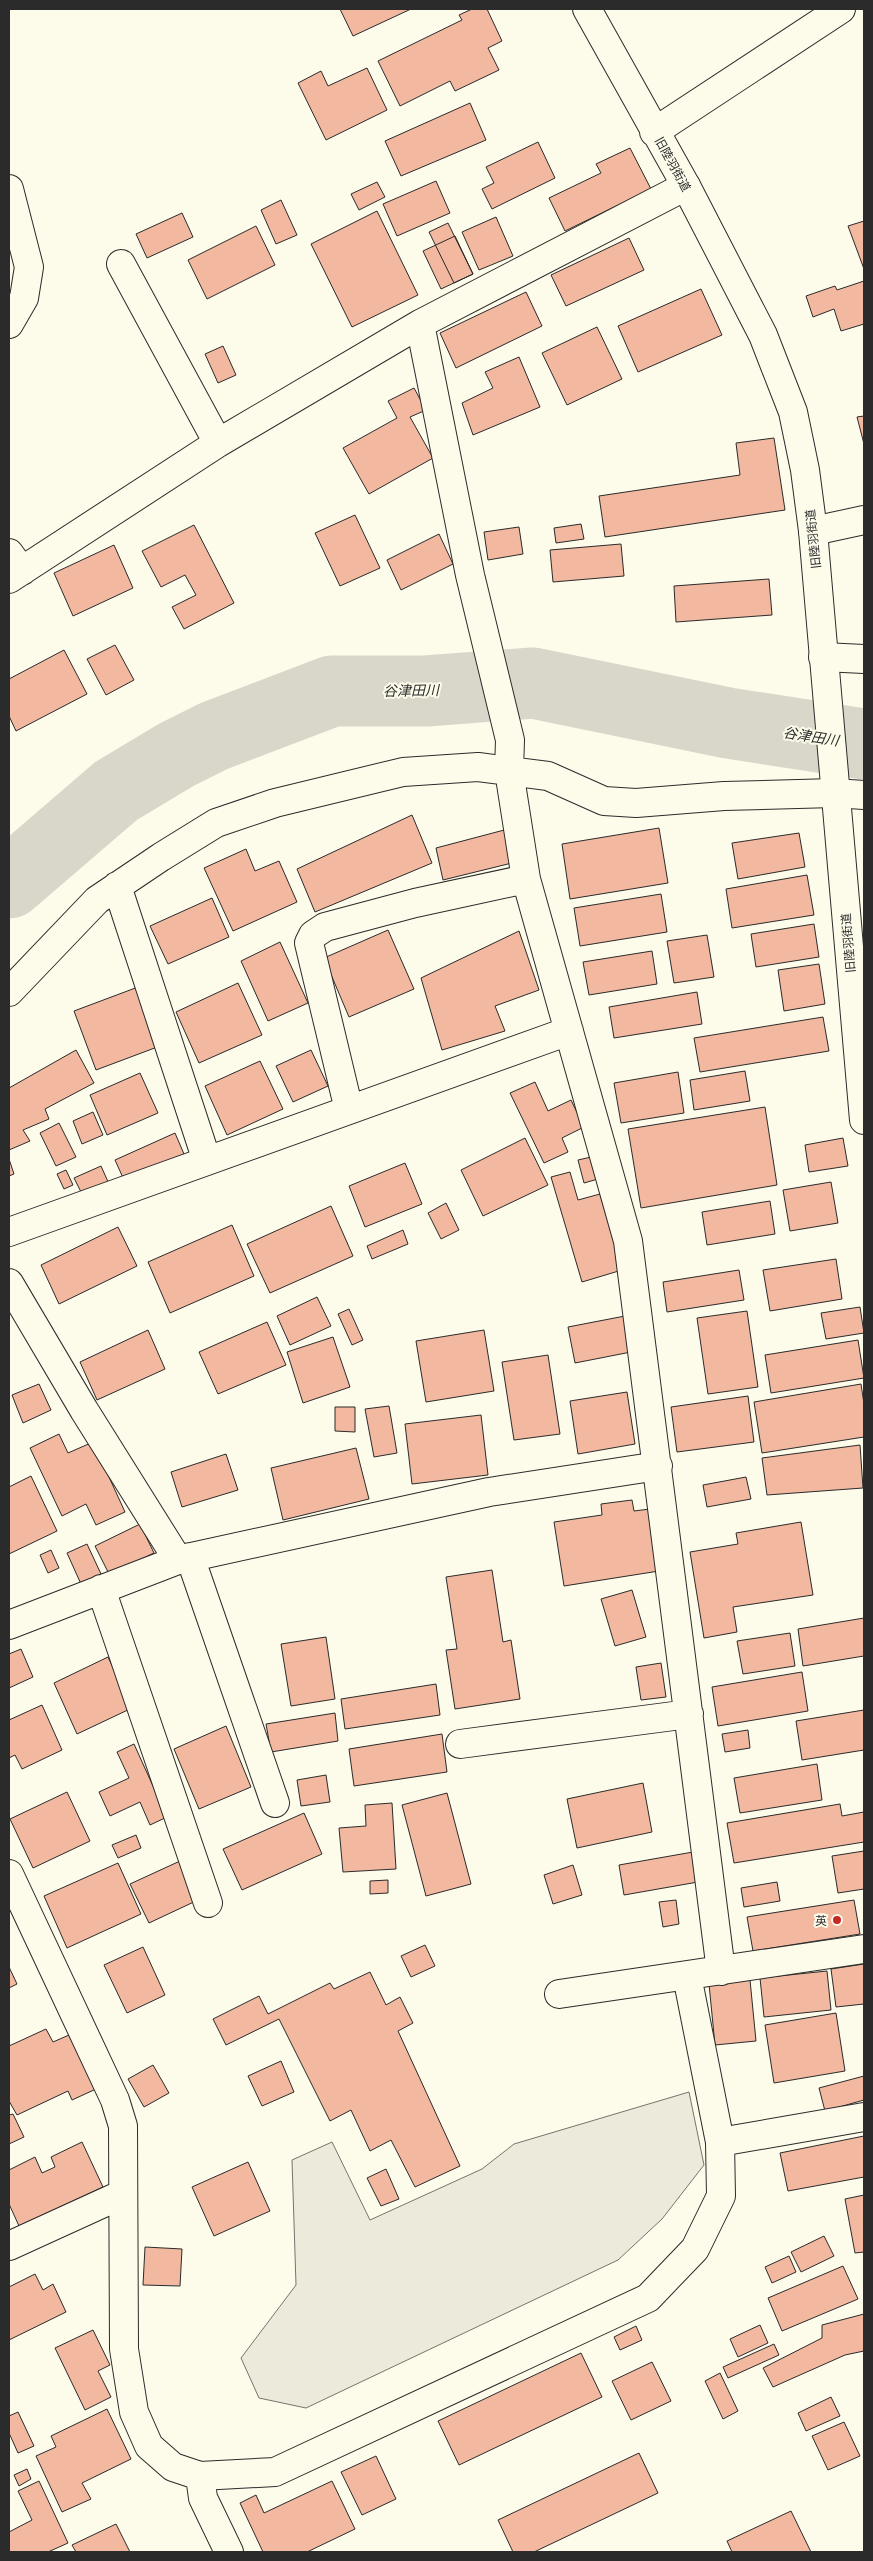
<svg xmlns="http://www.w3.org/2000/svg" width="873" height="2561" viewBox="0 0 873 2561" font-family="'Golos Text','Noto Sans JP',sans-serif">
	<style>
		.green { fill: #ecebdb; stroke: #74746e }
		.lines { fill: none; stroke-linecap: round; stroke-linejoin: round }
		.river { stroke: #d8d7c9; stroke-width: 71 }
		.building { fill: #f2b8a0; stroke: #2b2b2b }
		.street-casing { stroke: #2b2b2b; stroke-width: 30 }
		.secondary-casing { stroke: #2b2b2b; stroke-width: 30 }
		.street { stroke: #fdfbea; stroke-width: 28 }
		.secondary { stroke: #fdfbea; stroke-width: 28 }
		.poi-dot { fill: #c62828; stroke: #fdfbea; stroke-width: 2 }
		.labels { text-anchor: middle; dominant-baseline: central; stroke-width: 4; stroke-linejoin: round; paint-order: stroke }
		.street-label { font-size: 12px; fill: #2b2b2b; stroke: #fdfbea }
		.poi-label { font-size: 12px; fill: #2b2b2b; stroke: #fdfbea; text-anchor: end }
		.water-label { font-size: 14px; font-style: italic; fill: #2b2b2b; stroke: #fdfbea }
	</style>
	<rect width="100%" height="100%" fill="#fdfbea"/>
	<path class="green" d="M689,2092l15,73 -42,54 -44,41 -312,148 -47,-10 -18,-40 55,-73 -4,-125 40,-18 38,78 112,-51 32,-25z"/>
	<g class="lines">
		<path class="river" d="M9,883l107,-92 60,-36 38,-19 118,-45h94l107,-8 195,40 136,21"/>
	</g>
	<path class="building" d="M340,9h71l-58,27z
		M472,9h15l15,32 -14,7 11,22 -44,21 -5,-10 -50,25 -22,-45 84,-41 -3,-5z
		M367,68l20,42 -61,30 -28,-57 23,-12 7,15z
		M470,103l16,37 -85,36 -16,-35z
		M538,142l17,36 -63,31 -10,-20 12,-6 -8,-16z
		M630,148l21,41 -86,42 -16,-33 52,-25 -5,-9z
		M436,181l14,32 -53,23 -14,-32z
		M377,182l8,15 -26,13 -8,-16z
		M281,200l16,35 -21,9 -15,-34z
		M377,211l41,84 -66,32 -41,-83z
		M182,213l11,24 -46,21 -11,-24z
		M496,217l17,39 -34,14 -17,-38z
		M864,221v48l-16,-43z
		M448,223l25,51 -19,9 -25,-51z
		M256,226l19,39 -68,34 -19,-39z
		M455,236l18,38 -32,15 -18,-38z
		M629,238l15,32 -78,36 -15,-31z
		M864,281v43l-23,7 -7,-22 -21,8 -7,-21 29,-10 2,4z
		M701,289l21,46 -84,37 -20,-46z
		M526,292l16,34 -86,42 -16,-35z
		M597,327l25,52 -55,26 -25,-52z
		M223,346l13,29 -18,8 -13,-29z
		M519,357l21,50 -67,28 -11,-32 31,-15 -8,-16z
		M414,388l12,22 -16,7 23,41 -64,36 -26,-46 54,-30 -9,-17z
		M864,416v28l-7,-27z
		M774,438l11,72 -180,27 -6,-41 141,-21 -4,-32z
		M355,515l25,53 -40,18 -25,-53z
		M581,524l3,15 -28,4 -2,-15z
		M194,525l40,78 -50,26 -12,-22 24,-12 -11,-20 -24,12 -19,-36z
		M519,527l4,27 -35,6 -4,-28z
		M439,534l14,30 -52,26 -14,-30z
		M621,544l3,32 -71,6 -3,-32z
		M114,545l19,43 -60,28 -19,-43z
		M769,579l3,36 -96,7 -2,-36z
		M115,645l19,35 -28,15 -19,-36z
		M64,650l23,44 -71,37 -7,-15v-37z
		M412,815l20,48 -117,49 -18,-43z
		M659,828l9,55 -98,16 -8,-55z
		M508,829l8,33 -73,18 -7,-32z
		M799,833l6,34 -67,12 -6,-36z
		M246,849l9,22 24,-10 18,41 -64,29 -29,-63z
		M807,875l7,40 -82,13 -6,-39z
		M661,894l6,38 -87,14 -6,-38z
		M212,898l17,39 -61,27 -18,-38z
		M814,924l5,33 -63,10 -5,-33z
		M388,930l26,59 -65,28 -25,-59z
		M519,931l20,59 -44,16 10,25 -63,19 -21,-72z
		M707,935l7,42 -40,6 -7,-42z
		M280,942l28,61 -40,18 -27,-60z
		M652,951l5,33 -68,11 -6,-33z
		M819,964l6,40 -41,7 -6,-41z
		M238,983l24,52 -63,28 -23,-51z
		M138,987l22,59 -64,24 -22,-59z
		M697,992l5,32 -88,14 -5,-31z
		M823,1017l6,34 -129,21 -6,-34z
		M76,1050l18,33 -49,26 4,10 -26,11 7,11 -21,9v-62z
		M311,1050l17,36 -35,16 -17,-36z
		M260,1061l23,48 -56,26 -22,-49z
		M745,1071l5,30 -56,9 -4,-30z
		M678,1072l6,41 -63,10 -7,-40z
		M140,1073l18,40 -51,22 -17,-40z
		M535,1082l13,29 23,-11 13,27 -22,11 6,14 -24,11 -34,-70z
		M765,1107l12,78 -136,23 -13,-79z
		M93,1112l10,23 -21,9 -9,-23z
		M59,1123l17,34 -20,9 -16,-33z
		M175,1133l9,21 -60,26 -9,-20z
		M525,1138l23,47 -65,31 -22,-46z
		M843,1138l5,28 -39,6 -4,-27z
		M591,1157l7,22 -14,4 -6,-23z
		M9,1159l5,15 -5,2z
		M405,1163l17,41 -57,23 -16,-41z
		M101,1166l8,18 -26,12 -9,-18z
		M66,1170l7,15 -9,4 -7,-15z
		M570,1172l8,28 22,-6 22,76 -40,12 -31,-105z
		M831,1182l7,41 -48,8 -7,-41z
		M770,1201l5,33 -68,11 -5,-33z
		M446,1203l13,27 -18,9 -13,-26z
		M331,1206l22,50 -83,37 -23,-49z
		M232,1225l22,51 -84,37 -22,-51z
		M118,1227l19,39 -78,38 -18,-39z
		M403,1230l5,14 -36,15 -5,-13z
		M836,1259l6,40 -72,12 -7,-41z
		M739,1270l5,30 -77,12 -4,-30z
		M317,1297l14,29 -41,19 -13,-29z
		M860,1307l4,26 -38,6 -5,-26z
		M349,1309l14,31 -11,5 -14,-31z
		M747,1311l11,76 -50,7 -11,-76z
		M625,1316l6,36 -56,11 -7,-36z
		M267,1322l19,43 -68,29 -19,-42z
		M148,1330l17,39 -68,31 -17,-38z
		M484,1330l10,61 -68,11 -10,-61z
		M333,1337l17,50 -47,16 -16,-51z
		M858,1340l6,38 -93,15 -6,-38z
		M548,1355l12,79 -46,6 -12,-78z
		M39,1384l12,26 -28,13 -11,-28z
		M861,1384l3,20v33l-102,16 -8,-51z
		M627,1392l8,52 -57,10 -8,-53z
		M748,1396l6,46 -77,10 -6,-45z
		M389,1406l8,47 -23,4 -9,-48z
		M335,1407h20v25l-20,-1z
		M481,1415l7,60 -76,9 -7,-60z
		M59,1434l9,19 25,-11 32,70 -29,13 -10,-21 -24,12 -32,-68z
		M860,1445l3,43 -96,7 -5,-37z
		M356,1448l13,51 -86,21 -12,-52z
		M226,1454l12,36 -56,17 -11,-35z
		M31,1476l26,55 -48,23v-67z
		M746,1477l5,22 -44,8 -4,-22z
		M632,1500l2,11 16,-2 9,62 -95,15 -10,-64 48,-7 -1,-11z
		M801,1522l12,73 -80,12 4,25 -33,6 -14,-86 48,-8 -2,-11z
		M140,1524l14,29 -45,21 -14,-28z
		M87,1544l14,30 -20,10 -14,-31z
		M51,1550l8,18 -11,5 -8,-18z
		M492,1570l11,72 8,-2 9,59 -65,10 -9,-59 11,-1 -11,-72z
		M632,1590l14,47 -31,9 -14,-47z
		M864,1618v38l-61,10 -5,-37z
		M790,1633l5,33 -52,8 -6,-33z
		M326,1637l9,62 -44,7 -10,-62z
		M21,1649l12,28 -24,11v-34z
		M108,1657l24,51 -55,26 -23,-51z
		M661,1663l5,34 -25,3 -5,-33z
		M802,1672l6,39 -90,15 -6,-39z
		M436,1684l4,31 -95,14 -4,-30z
		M42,1705l20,45 -40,19 -7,-14 -6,3v-38z
		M864,1710v40l-62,10 -6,-39z
		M335,1713l3,28 -67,11 -5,-28z
		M226,1726l25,61 -52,22 -25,-60z
		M748,1730l2,18 -25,4 -3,-18z
		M442,1734l5,38 -93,14 -5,-37z
		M134,1744l33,73 -17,8 -10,-23 -30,14 -11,-24 30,-14 -12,-26z
		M817,1764l5,36 -82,13 -6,-35z
		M326,1775l4,27 -29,4 -4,-26z
		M643,1783l9,49 -75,16 -10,-49z
		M67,1792l23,49 -57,27 -23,-49z
		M447,1793l24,91 -45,12 -24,-91z
		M392,1803l4,66 -53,3 -4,-44 27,-2 -1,-21z
		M840,1804l2,12 22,-4v30l-130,21 -7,-40z
		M304,1813l18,41 -80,36 -19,-41z
		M136,1835l5,13 -23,10 -6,-13z
		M864,1851v38l-26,4 -6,-37z
		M693,1852l5,30 -74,13 -5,-30z
		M180,1861l18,39 -49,23 -19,-39z
		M118,1863l23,51 -74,34 -23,-52z
		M573,1865l9,30 -29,9 -9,-29z
		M388,1880v13l-18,1v-13z
		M777,1882l3,19 -36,6 -3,-19z
		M676,1900l3,24 -16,3 -4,-25z
		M854,1900l6,34 -107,17 -6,-34z
		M425,1945l10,21 -24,11 -10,-21z
		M143,1947l22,48 -38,18 -23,-48z
		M864,1964v40l-28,3 -5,-38z
		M9,1967l8,17 -8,4z
		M827,1971l4,39 -67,7 -4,-39z
		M370,1972l16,33 14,-8 13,26 -15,8 62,135 -45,21 -24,-47 -21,11 -19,-41 -21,11 -51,-102 -53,26 -13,-26 46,-23 9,18 62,-31 4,6z
		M750,1980l6,61 -41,4 -6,-61z
		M836,2013l9,58 -71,12 -9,-58z
		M46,2029l7,13 16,-7 27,54 -24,11 -4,-9 -51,24 -8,-14v-55z
		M281,2061l13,31 -32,14 -14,-30z
		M153,2065l16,28 -25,14 -16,-28z
		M864,2076v24l-39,11 -6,-23z
		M13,2114l11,23 -15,7v-29z
		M864,2136v41l-76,14 -8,-38z
		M82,2142l21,45 -84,39 -10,-22v-34l26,-13 7,16 13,-6 -4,-10z
		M248,2162l22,49 -56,25 -22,-49z
		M386,2169l13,30 -18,7 -14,-28z
		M864,2195v57l-9,1 -10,-54z
		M824,2236l10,20 -33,16 -10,-20z
		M145,2247l37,2 -2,37 -37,-1z
		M789,2256l7,16 -24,11 -7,-16z
		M843,2266l15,33 -76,32 -14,-33z
		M35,2274l8,16 10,-6 13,28 -57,28v-53z
		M864,2314v37l-19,4 -72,32 -10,-19 59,-30v-13z
		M760,2325l8,18 -30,14 -8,-18z
		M636,2326l6,14 -22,10 -6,-13z
		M93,2330l17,35 -12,6 13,26 -26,13 -30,-62z
		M774,2344l5,11 -51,23 -5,-11z
		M581,2353l21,44 -143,68 -21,-44z
		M652,2362l19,39 -40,19 -19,-39z
		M720,2373l18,38 -15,8 -18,-38z
		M831,2397l9,19 -34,15 -8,-18z
		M107,2409l24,50 -49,24 9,16 -29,13 -26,-56 20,-9 -5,-11z
		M18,2412l16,34 -16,7 -9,-20v-17z
		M844,2422l16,34 -32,14 -16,-34z
		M639,2453l19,40 -124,59h-21l-15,-32z
		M376,2456l20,43 -34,16 -21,-43z
		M27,2469l4,10 -12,7 -5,-11z
		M39,2481l29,62 -20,9h-39v-20l23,-12 -14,-29z
		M332,2481l23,48 -48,23h-44l-23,-49 16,-8 8,18z
		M791,2511l20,41h-79l-5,-11z
		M116,2524l14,28h-54l-4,-7z"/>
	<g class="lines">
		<defs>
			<path id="street" d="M9,189l20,78 -5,31 -15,26
				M121,264l97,179
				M420,324l50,251 40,165 -1,31 17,108 102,362 93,730
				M813,531l51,-11
				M9,553l13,18
				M9,579l209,-136 202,-119 266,-138
				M823,657l41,2
				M117,886l90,275
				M9,992l88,-92 64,-43 55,-34 59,-20 128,-31 75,-5 70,9 56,25 32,2 88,-7 110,-3 30,2
				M349,1110l-40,-167 4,-8 12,-8 90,-24 111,-24
				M9,1232l560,-201
				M9,1283l75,127 94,150
				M190,1557l85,246
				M101,1589l107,314
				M9,1625l169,-65 311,-68 169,-26
				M460,1744l229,-30
				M9,1874l106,226 8,26 1,223 10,63 15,34 24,21 27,9 75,-4 373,-174 47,-49 26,-53 -1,-54 -33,-166
				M559,1994l305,-45
				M720,2142l144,-25
				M9,2246l114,-52
				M200,2476l3,22 26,54"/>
			<path id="secondary" d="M587,9l99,177 77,149 30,77 12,58 8,61 51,589
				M654,132l187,-123"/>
		</defs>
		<use href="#street" class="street-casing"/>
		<use href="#secondary" class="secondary-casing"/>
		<use href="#street" class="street"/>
		<use href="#secondary" class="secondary"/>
	</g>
	<circle class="poi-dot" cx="837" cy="1920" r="5"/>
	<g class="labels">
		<g class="street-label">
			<text transform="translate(673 164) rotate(61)">旧陸羽街道</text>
			<text transform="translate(813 539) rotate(-96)">旧陸羽街道</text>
			<text transform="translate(848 943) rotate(-95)">旧陸羽街道</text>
		</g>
		<g class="poi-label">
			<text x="827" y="1920">英</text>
		</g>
		<g class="water-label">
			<text transform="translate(411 690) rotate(-1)">谷津田川</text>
			<text transform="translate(811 736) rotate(9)">谷津田川</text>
		</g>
	</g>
	<rect width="873" height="2561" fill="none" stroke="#2b2b2b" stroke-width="20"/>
</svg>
